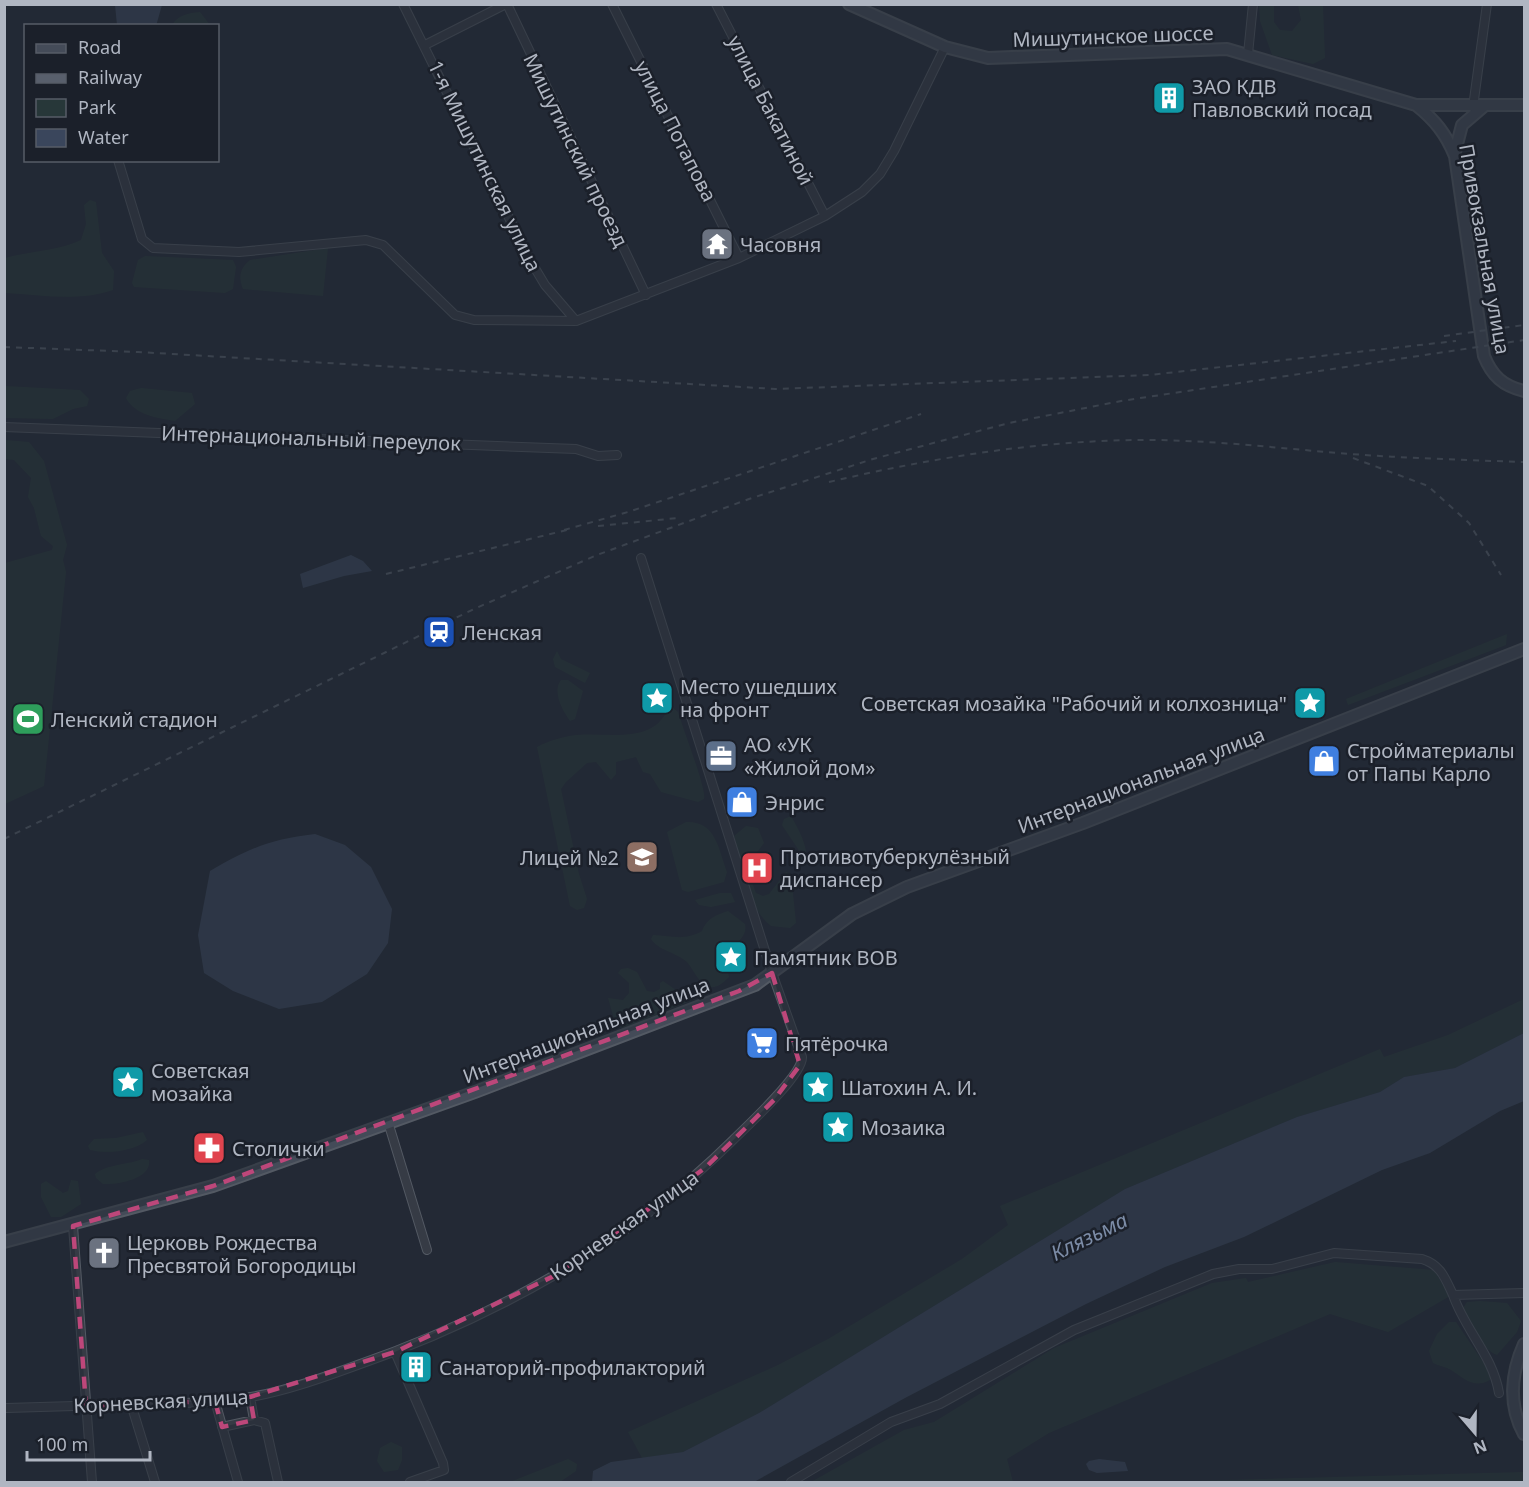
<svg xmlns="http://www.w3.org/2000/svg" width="1529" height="1487" viewBox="0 0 1529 1487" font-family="'Noto Sans',sans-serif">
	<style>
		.green { fill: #273739 }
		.water { fill: #3a465c }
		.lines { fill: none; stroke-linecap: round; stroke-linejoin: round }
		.street-casing { stroke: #535963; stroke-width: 10 }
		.secondary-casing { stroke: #535963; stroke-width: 14 }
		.street { stroke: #363b45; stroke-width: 8 }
		.secondary { stroke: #444b58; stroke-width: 10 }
		.rail { stroke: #585f6c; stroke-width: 2; stroke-dasharray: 6 6; stroke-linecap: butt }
		.marked { fill: none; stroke: #bd477a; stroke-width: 4.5; stroke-dasharray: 12 8; stroke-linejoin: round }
		.labels { text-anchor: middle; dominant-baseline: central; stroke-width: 5; stroke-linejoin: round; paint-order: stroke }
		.street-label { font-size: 20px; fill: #b0b6c2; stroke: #1b202a }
		.poi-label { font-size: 20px; fill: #b0b6c2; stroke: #1b202a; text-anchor: start }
		.water-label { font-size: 21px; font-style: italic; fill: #7c8ca7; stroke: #1b202a }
	</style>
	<rect width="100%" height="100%" fill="#232935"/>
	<path class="green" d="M1259,5h15v17l6,8 12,1 9,-11 -3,-15h25l2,53 -12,6 -41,-9 -12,-34z
		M200,12l10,13h-38c6,-10 16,-12 28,-13z
		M90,200l6,2 6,51 12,18 -1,19c-35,12 -72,5 -108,3v-35c25,-7 53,-7 76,-18l5,-16 -2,-19z
		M328,248l-5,48 -80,-7c-5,-12 -3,-21 7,-29z
		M145,256l88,4 3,7 -3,22 -8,4 -91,-6 -2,-4 6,-23z
		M5,386l75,4 9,9 -2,7 -14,3 -20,10 -48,-1z
		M141,388l51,5 3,11 -20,17c-18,-3 -40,-6 -49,-23l4,-7z
		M5,440l24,2 15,19 23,84 -4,15 3,12 -22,214 -39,18v-241l47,-13 1,-4 -12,-10 -7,-28 -6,-11 3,-19 -17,-18 -9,-1z
		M1507,634l-1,11 -158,60 -2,-6z
		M557,651l4,8 29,14 -5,10 -30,-16 -2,-8z
		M561,680h7l15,11 -8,28 -5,2c-8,-11 -18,-30 -9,-41z
		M673,708l5,4c4,14 29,78 26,87l-6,3 -37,-10 -11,-18 -7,-2 -7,-15 -20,5v12l-5,6 -15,-18 -9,1 -21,19 -5,7 18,85 8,25 -3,9 -7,2 -7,-4 -33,-159c11,-6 27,-11 40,-12 32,-3 75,10 91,-26z
		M791,816c8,14 18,32 15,47l-4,3 -4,-17 -16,-24 2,-6z
		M686,822c30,-1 32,26 41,50l-3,10 -36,10 -6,-2 -15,-58z
		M746,826l12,2 6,15 -15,20v11l7,19 7,3 6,-2 17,-22 5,2 5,49 -6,5 -19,-2c-25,-20 -29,-61 -37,-90z
		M720,893h11l4,9 -24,5 -12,-2 -4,-5z
		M728,911l17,13c3,15 -12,19 -20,30l4,23c-5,5 -12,12 -20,10 -9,-2 -16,-18 -22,-25 -11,-10 -28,-11 -36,-23l2,-4c19,1 32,6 49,-4 5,-13 14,-16 26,-20z
		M628,968l9,4 10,19 7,1 6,-3v-6l3,-2 13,9 17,5 2,4 -71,29 -8,-2 -8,-28 15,2 6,-7v-10l-11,-10 3,-4z
		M1524,999v34l-69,35 -51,9 -24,15 -83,25 -172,72 -366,224 -76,39 -41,6 -14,-26 150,-67 50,-26 134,-80 46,-34 -8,-19 380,-157 4,8 64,-22z
		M143,1132l4,8c-14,12 -40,14 -57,10l-2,-4 6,-7 22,-1z
		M142,1159l7,1c3,19 -32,25 -46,24l-7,-6 -1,-4c12,-10 33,-9 47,-15z
		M71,1180l7,1 3,23 -20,13h-10l-10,-20v-13l5,-3 17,12 5,-2z
		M1335,1262l99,8 16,26 -62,36 -58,-18 -281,119 -42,26 6,23h-202l93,-52 30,-8 120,-74 158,-65 34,-5 2,4z
		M1480,1301l27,2 14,18 -4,11 -20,23c-15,-5 -28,-33 -34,-47l4,-6z
		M1449,1322h7l35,52 -1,6c-16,9 -25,-1 -39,-10 -5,-3 -12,-4 -18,-7l-4,-12 8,-17z
		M391,1442l11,5v13l-4,10 -14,2 -7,-11 3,-13z
		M568,1459l9,5 -1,7 -16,11h-50z
		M1524,1472v10h-370z"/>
	<path class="water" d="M115,5v-1l47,1 -6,21 -39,-1z
		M351,555l12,6 9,10 -28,5 -41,12 -3,-14z
		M315,834l30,11 26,22 21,42 -4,34 -21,31 -45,28 -43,7 -46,-18 -29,-18 -6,-38 12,-64c38,-22 60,-32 105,-37z
		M1524,1033v68l-24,10 -70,42 -48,17 -138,67 -79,30 -79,37 -181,94 -151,84h-162l1,-11 18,-9 72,-10 76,-39 366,-224 172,-72 83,-25 24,-15 51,-9z
		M1099,1459l26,3 3,9 -31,2 -8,-3 -3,-6 3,-3z"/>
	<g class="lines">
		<defs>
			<path id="street" d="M403,4l127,256 15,25 31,36
				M507,4l139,291
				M612,4l127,254
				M716,4l109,212
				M425,45l81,-41
				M1248,54l5,-50
				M1473,107l14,-103
				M118,160l24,79 11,9 86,4 127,-12 17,5 72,70 19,5 102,1 163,-63 86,-42 37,-24 18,-18 14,-23 51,-104
				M4,427l572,22 22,7 19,-1
				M388,1122l39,128
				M73,1226l19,256
				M1453,1295c12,35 40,61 46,98
				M395,1352l48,111 1,7 -34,12
				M250,1397l4,23
				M215,1401l23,81
				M131,1404l24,78
				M4,1408c46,-1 92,-3 137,-4 37,-1 74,-1 110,-7 34,-6 68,-18 101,-30 139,-48 275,-122 381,-227 14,-14 70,-65 69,-83l-30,-84 -131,-415
				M222,1427l32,-7 11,3 13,59
				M791,1482l100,-60 49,-18 134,-74 139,-56 26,-5h33l62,-16 88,6c19,6 23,19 31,36l71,-2"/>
			<path id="secondary" d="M849,4l96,43 43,11 239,-9 189,56h108
				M1416,105c19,15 30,29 39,51l29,200c8,20 19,30 40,35
				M1455,152l7,-27 21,-18
				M4,1242l209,-56 262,-94 280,-107 97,-71 55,-27 176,-64 441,-174
				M1524,1344c-13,29 -16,61 0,90"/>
		</defs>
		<use href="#street" class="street-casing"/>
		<use href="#secondary" class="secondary-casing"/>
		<use href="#street" class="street"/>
		<use href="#secondary" class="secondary"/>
		<path class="rail" d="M1444,336l80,-11
			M4,347l134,5 638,37 373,-14 307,-34
			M1353,458l75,28 41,37 32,52
			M829,482c107,-25 217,-43 328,-42 61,1 121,8 181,13 62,5 125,7 186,9
			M598,526l80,-8
			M564,530l64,-18 293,-98
			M386,574l185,-45
			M4,839l470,-230 123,-54 152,-56 124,-40 136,-36 112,-22 403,-61"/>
	</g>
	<path d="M0 0H1529V1487H0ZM772,973l28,92 -26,35 -69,68 -147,106 -163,78 -145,45 4,23 -32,7 -7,-26 -129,5 -13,-180 140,-40 526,-195z" fill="#232935" fill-opacity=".55" fill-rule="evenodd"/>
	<path class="marked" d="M772,973l28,92 -26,35 -69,68 -147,106 -163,78 -145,45 4,23 -32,7 -7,-26 -129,5 -13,-180 140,-40 526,-195z"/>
	<defs>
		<symbol id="building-square" viewBox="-11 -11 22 22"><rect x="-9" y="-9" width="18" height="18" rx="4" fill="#0f9aa8" stroke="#1b202a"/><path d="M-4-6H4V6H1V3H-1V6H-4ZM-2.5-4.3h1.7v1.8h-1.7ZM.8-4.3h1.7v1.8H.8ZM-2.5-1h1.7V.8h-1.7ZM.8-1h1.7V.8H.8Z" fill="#fff"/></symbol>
		<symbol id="temple-square" viewBox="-11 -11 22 22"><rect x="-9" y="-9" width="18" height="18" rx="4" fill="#6b7280" stroke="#1b202a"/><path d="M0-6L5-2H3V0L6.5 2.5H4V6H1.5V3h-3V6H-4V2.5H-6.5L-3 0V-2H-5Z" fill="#fff"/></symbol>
		<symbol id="station-square" viewBox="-11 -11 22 22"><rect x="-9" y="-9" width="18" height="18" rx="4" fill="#1a4fb4" stroke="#1b202a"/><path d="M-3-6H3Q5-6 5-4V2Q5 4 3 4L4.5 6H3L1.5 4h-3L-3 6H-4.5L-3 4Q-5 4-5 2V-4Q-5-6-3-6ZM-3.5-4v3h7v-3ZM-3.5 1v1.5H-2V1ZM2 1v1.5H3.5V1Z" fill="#fff"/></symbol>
		<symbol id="sight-square" viewBox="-11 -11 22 22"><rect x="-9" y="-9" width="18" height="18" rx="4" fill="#0f9aa8" stroke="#1b202a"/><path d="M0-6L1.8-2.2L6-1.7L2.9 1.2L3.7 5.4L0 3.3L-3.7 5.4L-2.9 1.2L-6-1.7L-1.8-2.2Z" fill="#fff"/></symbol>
		<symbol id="stadium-square" viewBox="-11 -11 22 22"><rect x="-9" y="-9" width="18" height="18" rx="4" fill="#2e9e5b" stroke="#1b202a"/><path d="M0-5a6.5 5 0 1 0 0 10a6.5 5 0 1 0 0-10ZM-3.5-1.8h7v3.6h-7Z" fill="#fff"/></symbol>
		<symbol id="office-square" viewBox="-11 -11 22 22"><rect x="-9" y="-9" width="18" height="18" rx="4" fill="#5c6f8a" stroke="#1b202a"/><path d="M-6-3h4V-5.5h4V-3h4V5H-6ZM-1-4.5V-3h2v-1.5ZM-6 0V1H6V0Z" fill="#fff"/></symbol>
		<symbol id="shop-square" viewBox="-11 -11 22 22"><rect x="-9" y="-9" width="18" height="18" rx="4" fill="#3f7fe0" stroke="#1b202a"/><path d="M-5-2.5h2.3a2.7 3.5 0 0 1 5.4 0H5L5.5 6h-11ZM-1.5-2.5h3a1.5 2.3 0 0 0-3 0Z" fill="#fff"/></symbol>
		<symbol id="school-square" viewBox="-11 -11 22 22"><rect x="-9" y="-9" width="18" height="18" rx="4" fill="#8d6e63" stroke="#1b202a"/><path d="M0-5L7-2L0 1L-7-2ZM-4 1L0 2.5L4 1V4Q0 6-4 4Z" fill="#fff"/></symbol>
		<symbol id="hospital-square" viewBox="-11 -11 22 22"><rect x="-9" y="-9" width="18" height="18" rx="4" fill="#e0444e" stroke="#1b202a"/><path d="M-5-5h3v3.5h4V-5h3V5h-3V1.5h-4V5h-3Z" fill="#fff"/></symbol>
		<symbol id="supermarket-square" viewBox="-11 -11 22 22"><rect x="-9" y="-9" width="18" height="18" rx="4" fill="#3f7fe0" stroke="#1b202a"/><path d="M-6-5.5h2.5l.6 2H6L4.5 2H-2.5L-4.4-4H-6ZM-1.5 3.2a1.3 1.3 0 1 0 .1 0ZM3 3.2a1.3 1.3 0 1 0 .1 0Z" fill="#fff"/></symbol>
		<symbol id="pharmacy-square" viewBox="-11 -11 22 22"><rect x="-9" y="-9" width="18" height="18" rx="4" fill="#e0444e" stroke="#1b202a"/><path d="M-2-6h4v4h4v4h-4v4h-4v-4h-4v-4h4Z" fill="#fff"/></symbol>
		<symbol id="church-square" viewBox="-11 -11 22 22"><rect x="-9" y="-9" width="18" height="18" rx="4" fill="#6b7280" stroke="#1b202a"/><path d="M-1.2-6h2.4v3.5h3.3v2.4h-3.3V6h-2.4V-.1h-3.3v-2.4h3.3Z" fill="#fff"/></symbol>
	</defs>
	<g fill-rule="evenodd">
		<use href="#building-square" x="1150" y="79" width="38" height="38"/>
		<use href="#temple-square" x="698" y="225" width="38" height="38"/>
		<use href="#station-square" x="420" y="613" width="38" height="38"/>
		<use href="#sight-square" x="638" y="679" width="38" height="38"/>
		<use href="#sight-square" x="1291" y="684" width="38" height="38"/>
		<use href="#stadium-square" x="9" y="700" width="38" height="38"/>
		<use href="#office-square" x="702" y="737" width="38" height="38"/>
		<use href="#shop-square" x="1305" y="742" width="38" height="38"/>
		<use href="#shop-square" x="723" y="783" width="38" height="38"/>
		<use href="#school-square" x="623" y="838" width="38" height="38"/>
		<use href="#hospital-square" x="738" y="849" width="38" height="38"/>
		<use href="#sight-square" x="712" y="938" width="38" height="38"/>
		<use href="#supermarket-square" x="743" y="1024" width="38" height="38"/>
		<use href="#sight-square" x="109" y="1063" width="38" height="38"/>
		<use href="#sight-square" x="799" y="1068" width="38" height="38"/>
		<use href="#sight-square" x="819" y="1108" width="38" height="38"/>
		<use href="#pharmacy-square" x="190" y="1129" width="38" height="38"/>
		<use href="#church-square" x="85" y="1234" width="38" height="38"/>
		<use href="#building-square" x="397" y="1348" width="38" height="38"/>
	</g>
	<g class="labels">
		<g class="street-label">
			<text transform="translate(1113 36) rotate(-2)">Мишутинское шоссе</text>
			<text transform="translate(771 110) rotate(63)">улица Бакатиной</text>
			<text transform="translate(676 131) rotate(63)">улица Потапова</text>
			<text transform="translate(576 150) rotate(64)">Мишутинский проезд</text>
			<text transform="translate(485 166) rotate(64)">1-я Мишутинская улица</text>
			<text transform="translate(1485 249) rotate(80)">Привокзальная улица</text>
			<text transform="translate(311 438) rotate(2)">Интернациональный переулок</text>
			<text transform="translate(1141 780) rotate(-21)">Интернациональная улица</text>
			<text transform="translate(586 1030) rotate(-21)">Интернациональная улица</text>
			<text transform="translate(624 1225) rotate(-35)">Корневская улица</text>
			<text transform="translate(161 1401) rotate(-3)">Корневская улица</text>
		</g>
		<g class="poi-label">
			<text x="1192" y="86">ЗАО КДВ<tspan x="1192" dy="23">Павловский посад</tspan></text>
			<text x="740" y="244">Часовня</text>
			<text x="462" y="632">Ленская</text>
			<text x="680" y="686">Место ушедших<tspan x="680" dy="23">на фронт</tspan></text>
			<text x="1287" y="703" text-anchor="end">Советская мозайка "Рабочий и колхозница"</text>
			<text x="51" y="719">Ленский стадион</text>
			<text x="744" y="744">АО «УК<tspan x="744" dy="23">«Жилой дом»</tspan></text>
			<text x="1347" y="750">Стройматериалы<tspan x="1347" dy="23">от Папы Карло</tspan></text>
			<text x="765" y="802">Энрис</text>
			<text x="780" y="856">Противотуберкулёзный<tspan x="780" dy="23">диспансер</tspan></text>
			<text x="619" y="857" text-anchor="end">Лицей №2</text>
			<text x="754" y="957">Памятник ВОВ</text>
			<text x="785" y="1043">Пятёрочка</text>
			<text x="151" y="1070">Советская<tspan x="151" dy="23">мозайка</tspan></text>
			<text x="841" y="1087">Шатохин А. И.</text>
			<text x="861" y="1127">Мозаика</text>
			<text x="232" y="1148">Столички</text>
			<text x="127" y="1242">Церковь Рождества<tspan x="127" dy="23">Пресвятой Богородицы</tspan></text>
			<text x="439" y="1367">Санаторий-профилакторий</text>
		</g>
		<g class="water-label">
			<text transform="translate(1089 1236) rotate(-26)">Клязьма</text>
		</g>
	</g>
	<rect width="1529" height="1487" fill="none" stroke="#b0b6c2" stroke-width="12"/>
	<rect x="24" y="24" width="195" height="138" fill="#1b202a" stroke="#575c67" stroke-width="1.5"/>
	<rect x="36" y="44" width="30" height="9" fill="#444b58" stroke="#575c67" stroke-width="1.5"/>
	<text x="78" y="54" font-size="18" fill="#b0b6c2">Road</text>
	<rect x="36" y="74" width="30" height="9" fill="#585f6c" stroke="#575c67" stroke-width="1.5"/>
	<text x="78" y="84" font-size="18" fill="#b0b6c2">Railway</text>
	<rect x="36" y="99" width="30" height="18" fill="#273739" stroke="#575c67" stroke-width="1.5"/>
	<text x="78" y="114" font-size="18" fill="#b0b6c2">Park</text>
	<rect x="36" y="129" width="30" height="18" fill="#3a465c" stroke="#575c67" stroke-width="1.5"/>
	<text x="78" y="144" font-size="18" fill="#b0b6c2">Water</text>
	<g transform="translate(1475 1433) rotate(160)" stroke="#1b202a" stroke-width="4.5" paint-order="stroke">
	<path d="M0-4.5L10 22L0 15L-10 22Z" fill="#b0b6c2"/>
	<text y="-9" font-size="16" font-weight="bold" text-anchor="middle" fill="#b0b6c2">N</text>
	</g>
	<path d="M27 1451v9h123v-9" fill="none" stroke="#b0b6c2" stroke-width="3"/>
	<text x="36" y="1451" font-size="18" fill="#b0b6c2" stroke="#1b202a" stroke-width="4.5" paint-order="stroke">100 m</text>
</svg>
